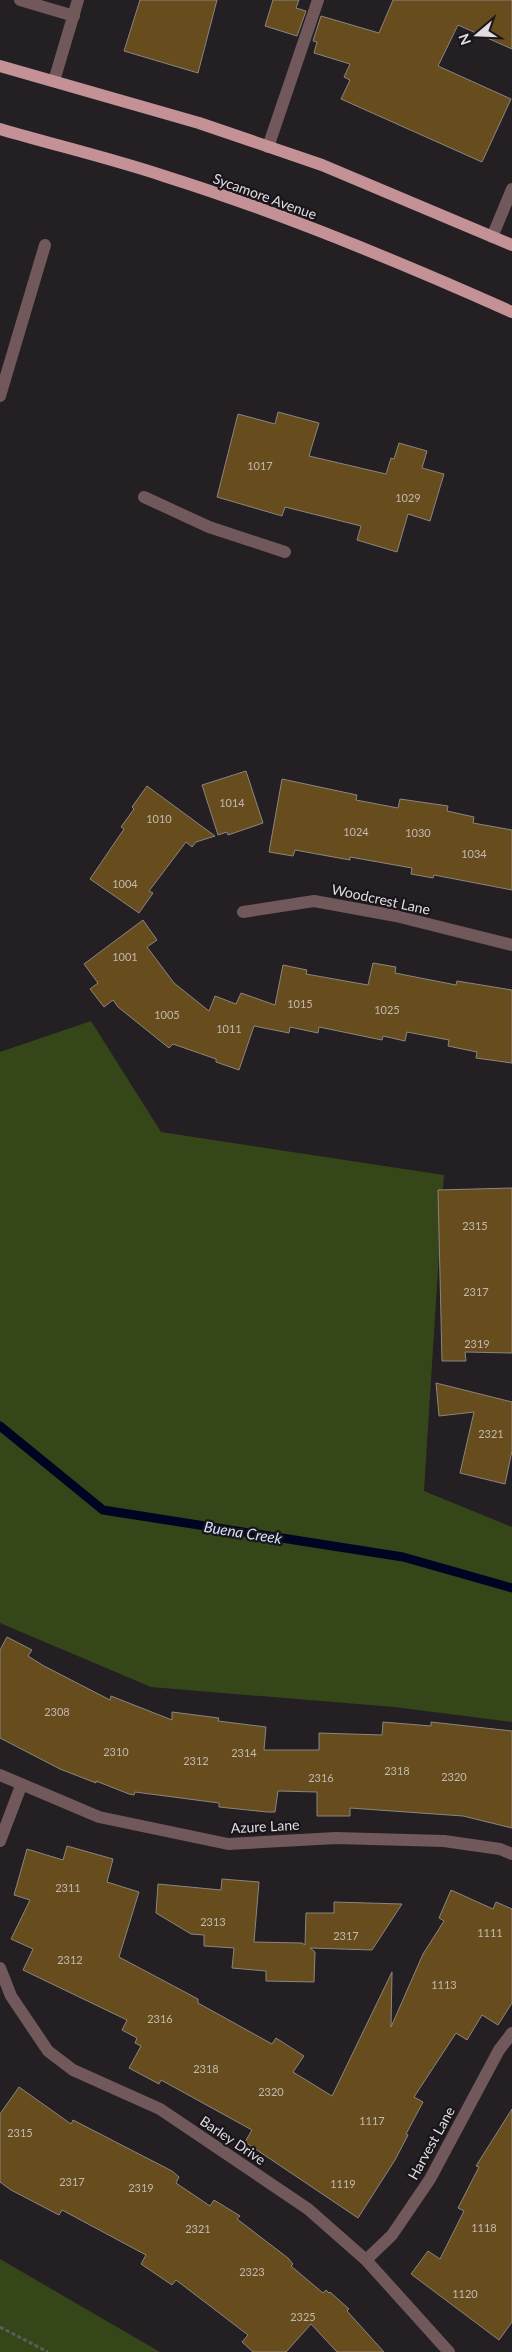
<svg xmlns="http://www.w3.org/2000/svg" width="512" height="2352" viewBox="0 0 512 2352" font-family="Lato,sans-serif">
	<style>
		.green { fill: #354619 }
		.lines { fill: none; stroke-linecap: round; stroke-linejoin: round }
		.stream { stroke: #000423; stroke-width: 9 }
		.building { fill: #674c1e; stroke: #8a867f }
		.path { stroke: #5e5b5f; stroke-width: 3; stroke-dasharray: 4 2.5; stroke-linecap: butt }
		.minor { stroke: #71595b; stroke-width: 12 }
		.major { stroke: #c39196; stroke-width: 12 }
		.labels { text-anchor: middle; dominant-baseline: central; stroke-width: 4.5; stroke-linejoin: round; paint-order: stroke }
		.number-label { font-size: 11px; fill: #c2b9b0 }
		.street-label { font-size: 14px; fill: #e0dde1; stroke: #19151a }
		.water-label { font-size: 15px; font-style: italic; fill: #d1e2fc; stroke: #19151a }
	</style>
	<rect width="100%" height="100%" fill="#231f23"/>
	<path class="green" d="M91,1021l70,111 283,43 -20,316 88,36v195l-118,-15 -243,-20 -151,-64v-571z
		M0,2259l160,93h-160z"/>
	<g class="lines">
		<path class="stream" d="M0,1426l103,84 300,47 109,31"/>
	</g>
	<path class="building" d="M140,0h77l-19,73 -74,-22z
		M273,0h26l-3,8 10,3 -9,25 -32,-10z
		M393,0h119v49l-54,-24 -20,41 73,33 -29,63 -141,-63 9,-19 -6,-3 6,-13 -36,-11 3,-11 -4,-1 8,-25 58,17z
		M278,412l41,11 -10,33 77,18 5,-16 3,1 5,-16 28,8 -5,17 22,6 -14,47 -22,-7 -11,38 -40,-12 4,-14 -76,-19 -3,9 -65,-19 21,-83 37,10z
		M246,771l17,52 -35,12 -1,-3 -9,3 -16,-50z
		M282,779l75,16 -1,5 42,8 2,-9 48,7 -1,5 27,6 -1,6 39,7v60l-78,-15 -1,3 -22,-4 1,-6 -62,-11v3l-55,-10 -2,6 -24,-4z
		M147,786l68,50 -19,6 -4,5 -6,-5 -37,49 4,2 -14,20 -49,-34 34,-50 -3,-2 13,-18 -2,-2z
		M143,920l14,20 -10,7 27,36 35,28 6,-15 21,8 5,-11 34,12 8,-40 24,5 -1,4 62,11 5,-22 23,4 -1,6 61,12 1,-4 55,9v73l-36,-5 1,-6 -29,-6 1,-6 -42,-8 -2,9 -22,-5 -1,4 -63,-13 -1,6 -28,-6 -1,6 -35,-7 -15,44 -23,-8v-3l-43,-15 -4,4 -51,-41 -5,-7 -9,7 -14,-18 8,-6 -14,-19z
		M512,1188v165l-47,-1 1,9h-24l-4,-171z
		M436,1383l76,19v49l-7,33 -45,-11 14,-61 -35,4z
		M7,1637l25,13 -4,6 16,10 66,34 1,-4 61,24v-8l47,6 -1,3 48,6 -2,23h55v-17l63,2 1,-13 48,4v-4l81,9v97l-49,-12 -113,-8v8h-33v-24l-39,-1 -3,21h-8l-48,-5v-4l-84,-11 -1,3 -5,-1 -33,-13v2l-36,-14 -60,-31v-88z
		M67,1846l46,13 -6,23 32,10 -20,65 79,42v4l74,41 4,-6 28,18 -11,16 39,24 60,-124 -1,55 32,-73 21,-33 -5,-3 12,-28 42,19 3,-7 16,7v94l-14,22 -16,-10 -15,25 -11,-7 -42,64 9,5 -17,32 2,1 -13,25 -37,58 -113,-76 7,-12 -91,-50 -2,4 -30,-16 12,-22 -6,-3 2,-5 -15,-8 5,-10 -104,-50 10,-21 -22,-10 19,-39 -16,-5 13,-46 36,11z
		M222,1879l37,3 -5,60 48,1 3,2 1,-32h28v-11l68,2 -30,46 -62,-2 5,4 -1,30 -48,-1v-10l-34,-3 2,-20 -30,-2v-11l-13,-1 -35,-21 2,-29 63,6z
		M19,2087l52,37 2,-4 99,51 7,6 -3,6 34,23 4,-6 26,16 -3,3 51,39 5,6 -2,2 32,27 3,-3 3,3 1,-1 19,17 -2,2 37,41h-47l-26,-28 -25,28h-33l-11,-10 6,-7 -72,-55 -4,5 -31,-21 5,-9 -84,-45 -3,5 -48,-25 -11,-8v-68z
		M512,2109v213l-13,18 -88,-66 17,-23 12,8 24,-48 -6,-3 21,-41 -3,-1z"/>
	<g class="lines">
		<path class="path" d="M0,2327l48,25"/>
		<path class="minor" d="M20,0l54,16
			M54,81l24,-81
			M268,147l50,-147
			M492,237l20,-48
			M0,396l45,-151
			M144,497l65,30 76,25
			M243,912l71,-11 82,15 116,29
			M0,1775l99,42 129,27 108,-6 108,3 56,8 12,5
			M0,1841l21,-55
			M0,1968l11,28 37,55 25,19 87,39 148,100 58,51 83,92
			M366,2260l26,-25 38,-56 69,-129 13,-17"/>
		<path class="major" d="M0,66l199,57 123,42 190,80
			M0,129c54,16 110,29 164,47 118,37 234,85 348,136"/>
	</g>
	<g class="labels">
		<g class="number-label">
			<text x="260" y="465">1017</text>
			<text x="408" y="497">1029</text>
			<text x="232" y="802">1014</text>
			<text x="159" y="818">1010</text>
			<text x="356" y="831">1024</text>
			<text x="418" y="832">1030</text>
			<text x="474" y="853">1034</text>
			<text x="125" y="883">1004</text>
			<text x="125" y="956">1001</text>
			<text x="300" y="1003">1015</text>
			<text x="387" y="1009">1025</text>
			<text x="167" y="1014">1005</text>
			<text x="229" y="1028">1011</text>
			<text x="475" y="1225">2315</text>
			<text x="476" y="1291">2317</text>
			<text x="477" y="1343">2319</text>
			<text x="491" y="1433">2321</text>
			<text x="57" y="1711">2308</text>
			<text x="116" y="1751">2310</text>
			<text x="244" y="1752">2314</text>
			<text x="196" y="1760">2312</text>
			<text x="397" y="1770">2318</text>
			<text x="454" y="1776">2320</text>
			<text x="321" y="1777">2316</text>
			<text x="68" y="1887">2311</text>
			<text x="213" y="1921">2313</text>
			<text x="490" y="1932">1111</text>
			<text x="346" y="1935">2317</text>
			<text x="70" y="1959">2312</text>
			<text x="444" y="1984">1113</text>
			<text x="160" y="2018">2316</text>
			<text x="206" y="2068">2318</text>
			<text x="271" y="2091">2320</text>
			<text x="372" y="2120">1117</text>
			<text x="20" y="2132">2315</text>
			<text x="72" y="2181">2317</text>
			<text x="343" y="2183">1119</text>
			<text x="141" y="2187">2319</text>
			<text x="484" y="2227">1118</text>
			<text x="198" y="2228">2321</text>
			<text x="252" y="2271">2323</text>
			<text x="465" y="2293">1120</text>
			<text x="303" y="2316">2325</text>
		</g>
		<g class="street-label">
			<text transform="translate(265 196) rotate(20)">Sycamore Avenue</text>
			<text transform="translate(381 899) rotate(12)">Woodcrest Lane</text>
			<text transform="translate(265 1826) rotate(-3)">Azure Lane</text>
			<text transform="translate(233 2140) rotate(34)">Barley Drive</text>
			<text transform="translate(431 2143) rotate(-61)">Harvest Lane</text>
		</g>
		<g class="water-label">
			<text transform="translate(243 1532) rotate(9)">Buena Creek</text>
		</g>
	</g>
	<g transform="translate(477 35) rotate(251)" stroke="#19151a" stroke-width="4" paint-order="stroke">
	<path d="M0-4L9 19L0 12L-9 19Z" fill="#e0dde1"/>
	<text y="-8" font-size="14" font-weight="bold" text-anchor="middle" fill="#e0dde1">N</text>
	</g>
</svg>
